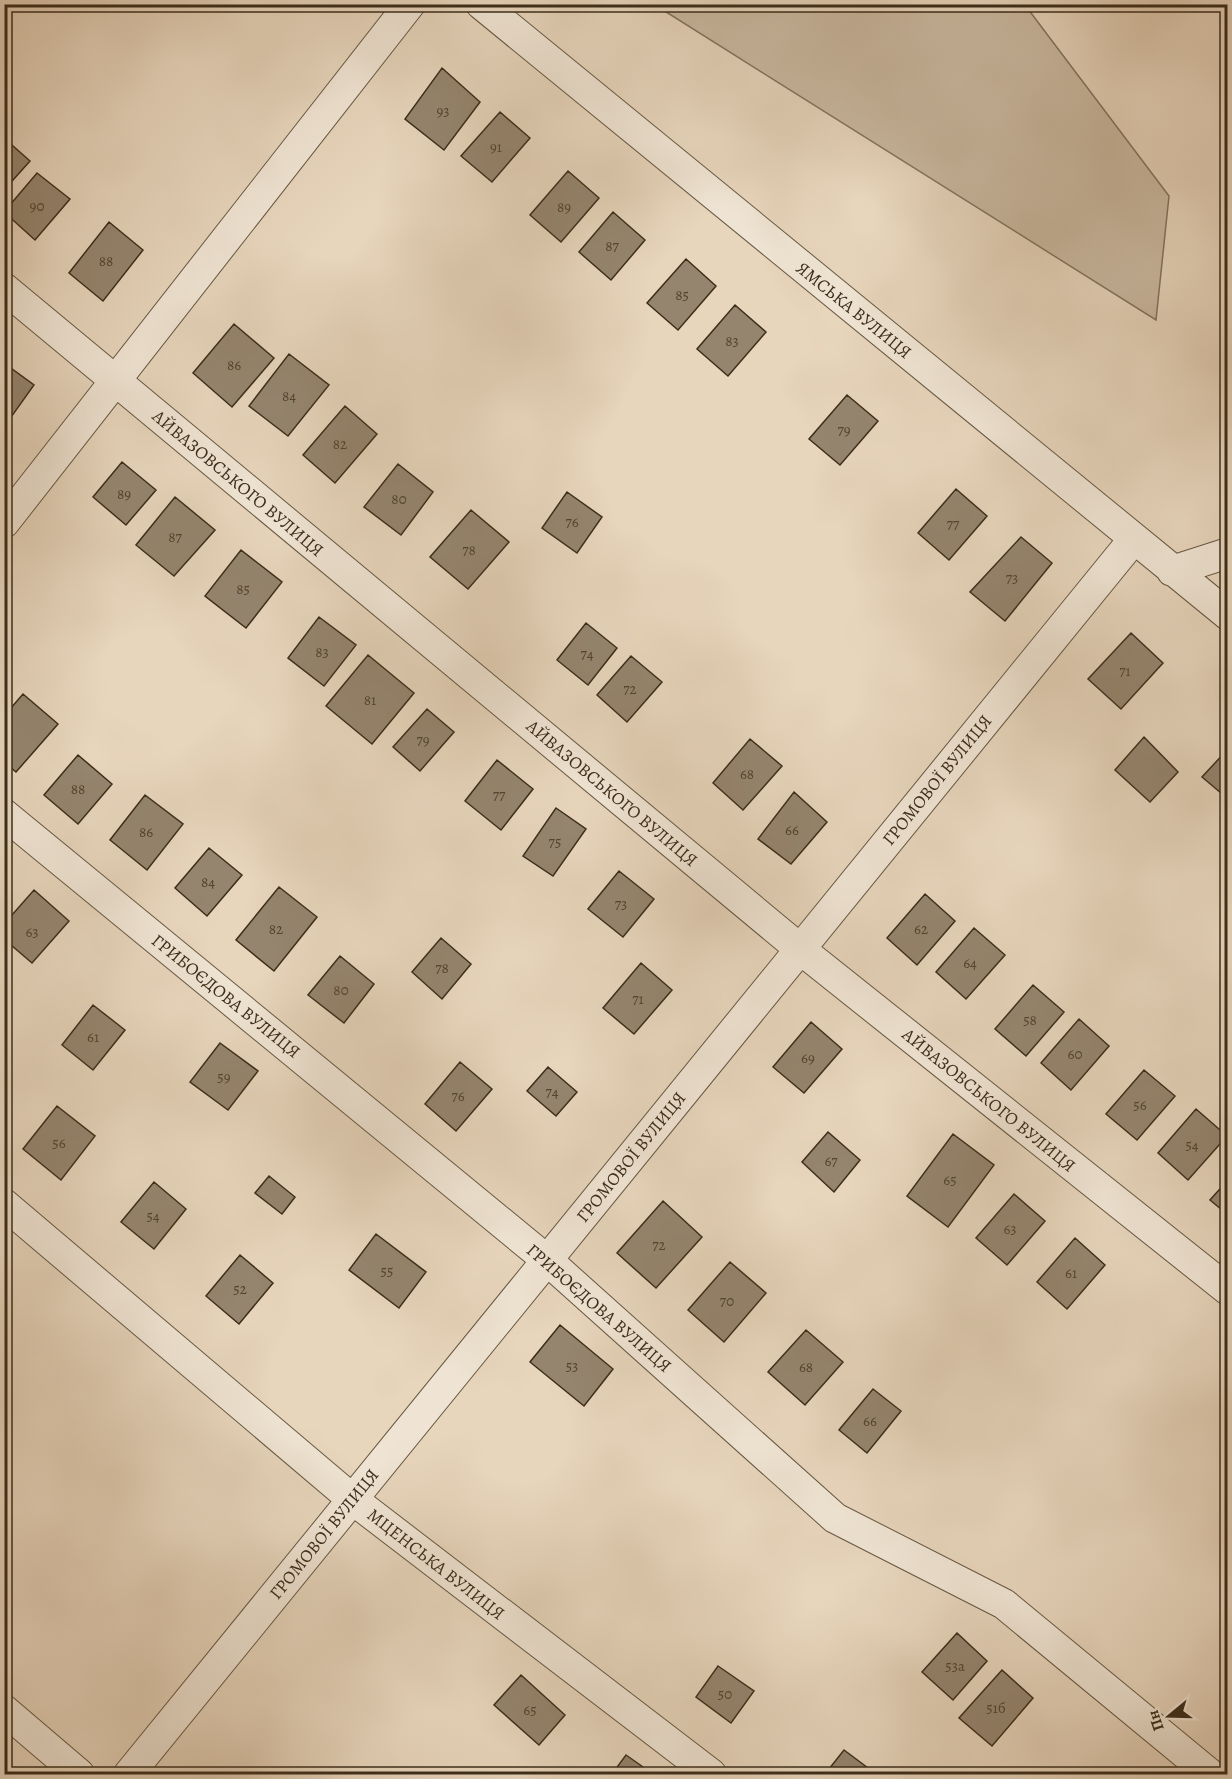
<svg xmlns="http://www.w3.org/2000/svg" width="1232" height="1779" viewBox="0 0 1232 1779" font-family="Alegreya,serif">
	<style>
		.green { fill: #cab9a1; stroke: #83745e; stroke-width: 1.5 }
		.building { fill: #95856f; stroke: #3c2e1b; stroke-width: 1.5 }
		.lines { fill: none; stroke-linecap: round; stroke-linejoin: round }
		.minor-casing { stroke: #675843; stroke-width: 32 }
		.minor { stroke: #efe4d3; stroke-width: 30 }
		.labels { text-anchor: middle; dominant-baseline: central; stroke-width: 4.5; stroke-linejoin: round; paint-order: stroke }
		.number-label { font-size: 15px; fill: #524430 }
		.street-label { font-size: 18px; fill: #3c2e1b; stroke: #efe4d3 }
	</style>
	<rect width="100%" height="100%" fill="#e7d5bc"/>
	<filter id="stains"><feTurbulence type="fractalNoise" baseFrequency=".00333" numOctaves="4"/><feColorMatrix values="0 0 0 0 .2 0 0 0 0 .09 0 0 0 0 .02 0 0 0 .5 -.17"/></filter>
	<radialGradient id="worn" r=".72"><stop offset=".6" stop-color="#630" stop-opacity="0"/><stop offset="1" stop-color="#630" stop-opacity=".3"/></radialGradient>
	<path class="green" d="M655,5h370l144,191 -13,124z"/>
	<path class="building" d="M442,68l38,34 -36,48 -39,-31z
		M500,112l30,26 -38,44 -31,-26z
		M4,138l26,23 -26,29z
		M568,171l31,27 -38,44 -31,-27z
		M37,173l33,26 -35,41 -31,-28z
		M613,212l32,28 -34,40 -32,-28z
		M109,222l34,28 -40,51 -34,-28z
		M686,259l30,27 -38,44 -31,-27z
		M735,305l31,27 -38,44 -31,-27z
		M234,324l40,34 -42,49 -39,-34z
		M289,354l40,31 -41,51 -39,-30z
		M4,363l30,22 -30,42z
		M847,395l31,26 -38,44 -31,-26z
		M345,406l32,28 -42,49 -32,-28z
		M122,462l34,28 -30,35 -33,-28z
		M398,464l35,28 -32,43 -37,-28z
		M956,489l31,27 -38,44 -31,-27z
		M567,492l35,25 -25,36 -35,-25z
		M175,497l40,33 -41,46 -38,-31z
		M471,510l38,32 -41,47 -38,-32z
		M1021,537l31,26 -47,58 -35,-29z
		M241,550l41,32 -36,46 -41,-32z
		M319,617l37,28 -32,41 -36,-28z
		M586,623l31,25 -29,37 -31,-25z
		M1131,633l32,30 -42,46 -33,-30z
		M368,655l46,38 -42,51 -46,-38z
		M631,656l31,26 -35,40 -30,-27z
		M23,694l35,30 -42,48 -12,-10v-46z
		M427,709l27,23 -34,39 -27,-24z
		M1144,737l34,35 -28,30 -35,-32z
		M750,739l32,27 -39,44 -30,-27z
		M1228,749v50l-26,-22z
		M78,755l34,29 -34,40 -34,-29z
		M497,760l36,29 -32,41 -36,-29z
		M794,792l33,30 -36,42 -33,-25z
		M145,795l38,29 -36,46 -37,-30z
		M556,808l30,21 -33,47 -30,-20z
		M209,848l33,27 -35,41 -32,-28z
		M619,871l35,28 -31,38 -35,-28z
		M279,887l38,30 -43,54 -38,-31z
		M34,890l35,31 -37,42 -28,-24v-15z
		M925,894l30,27 -38,44 -30,-27z
		M974,928l31,27 -39,44 -30,-27z
		M441,938l30,26 -29,35 -30,-27z
		M340,956l34,28 -30,39 -36,-28z
		M641,963l31,27 -38,44 -31,-26z
		M1033,985l31,27 -38,44 -31,-27z
		M93,1005l32,25 -32,40 -31,-25z
		M1079,1019l30,27 -38,44 -30,-27z
		M811,1022l31,27 -38,44 -31,-26z
		M220,1043l38,28 -30,39 -38,-28z
		M460,1062l32,27 -36,42 -31,-27z
		M548,1067l29,25 -21,24 -29,-25z
		M1144,1070l31,26 -38,44 -31,-26z
		M57,1106l38,30 -34,44 -38,-31z
		M1196,1109l31,27 -39,44 -30,-27z
		M828,1132l32,28 -26,32 -32,-30z
		M953,1134l41,31 -46,62 -41,-31z
		M269,1176l26,21 -13,17 -27,-21z
		M1228,1180v35l-18,-15z
		M154,1182l32,27 -32,40 -33,-27z
		M1014,1194l31,27 -38,44 -31,-27z
		M663,1201l39,36 -46,51 -39,-35z
		M376,1234l50,38 -27,36 -50,-38z
		M1075,1238l30,27 -38,44 -30,-27z
		M240,1255l33,28 -34,41 -33,-28z
		M730,1262l36,31 -42,49 -36,-32z
		M560,1325l53,44 -29,37 -54,-44z
		M806,1330l37,32 -38,43 -37,-33z
		M873,1389l28,22 -34,42 -28,-23z
		M957,1633l30,28 -34,39 -31,-28z
		M718,1666l36,25 -23,32 -35,-26z
		M1002,1670l31,28 -41,48 -33,-28z
		M521,1675l44,40 -26,30 -45,-40z
		M844,1750l32,24h-51z
		M626,1755l27,19h-41z"/>
	<g class="lines">
		<defs>
			<path id="minor" d="M481,4l747,611
				M4,288l796,661 428,341
				M4,523l406,-519
				M1172,571l56,-18
				M4,814l543,446 288,258 169,86 206,170
				M4,1204l348,295 359,275
				M4,1710l75,64
				M129,1774l1004,-1234"/>
		</defs>
		<use href="#minor" class="minor-casing"/>
		<use href="#minor" class="minor"/>
	</g>
	<g class="labels">
		<g class="number-label">
			<text x="443" y="111">93</text>
			<text x="496" y="147">91</text>
			<text x="37" y="206">90</text>
			<text x="564" y="207">89</text>
			<text x="612" y="246">87</text>
			<text x="106" y="261">88</text>
			<text x="682" y="295">85</text>
			<text x="732" y="341">83</text>
			<text x="234" y="365">86</text>
			<text x="289" y="396">84</text>
			<text x="844" y="430">79</text>
			<text x="340" y="444">82</text>
			<text x="124" y="494">89</text>
			<text x="399" y="499">80</text>
			<text x="572" y="522">76</text>
			<text x="953" y="524">77</text>
			<text x="175" y="537">87</text>
			<text x="469" y="550">78</text>
			<text x="1012" y="578">73</text>
			<text x="243" y="589">85</text>
			<text x="322" y="652">83</text>
			<text x="587" y="654">74</text>
			<text x="1125" y="671">71</text>
			<text x="630" y="689">72</text>
			<text x="370" y="700">81</text>
			<text x="423" y="740">79</text>
			<text x="747" y="774">68</text>
			<text x="78" y="789">88</text>
			<text x="499" y="795">77</text>
			<text x="792" y="830">66</text>
			<text x="146" y="832">86</text>
			<text x="555" y="842">75</text>
			<text x="208" y="882">84</text>
			<text x="621" y="904">73</text>
			<text x="276" y="929">82</text>
			<text x="921" y="929">62</text>
			<text x="32" y="932">63</text>
			<text x="970" y="963">64</text>
			<text x="442" y="968">78</text>
			<text x="341" y="990">80</text>
			<text x="638" y="999">71</text>
			<text x="1030" y="1020">58</text>
			<text x="93" y="1037">61</text>
			<text x="1075" y="1054">60</text>
			<text x="808" y="1058">69</text>
			<text x="224" y="1077">59</text>
			<text x="552" y="1092">74</text>
			<text x="458" y="1096">76</text>
			<text x="1140" y="1105">56</text>
			<text x="59" y="1143">56</text>
			<text x="1192" y="1145">54</text>
			<text x="831" y="1161">67</text>
			<text x="950" y="1180">65</text>
			<text x="153" y="1216">54</text>
			<text x="1010" y="1229">63</text>
			<text x="659" y="1245">72</text>
			<text x="387" y="1271">55</text>
			<text x="1071" y="1273">61</text>
			<text x="240" y="1289">52</text>
			<text x="727" y="1301">70</text>
			<text x="572" y="1366">53</text>
			<text x="806" y="1367">68</text>
			<text x="870" y="1421">66</text>
			<text x="955" y="1666">53а</text>
			<text x="725" y="1694">50</text>
			<text x="996" y="1708">51б</text>
			<text x="530" y="1710">65</text>
		</g>
		<g class="street-label">
			<text transform="translate(854 310) rotate(39)">ЯМСЬКА ВУЛИЦЯ</text>
			<text transform="translate(238 483) rotate(40)">АЙВАЗОВСЬКОГО ВУЛИЦЯ</text>
			<text transform="translate(937 780) rotate(-51)">ГРОМОВОЇ ВУЛИЦЯ</text>
			<text transform="translate(612 793) rotate(40)">АЙВАЗОВСЬКОГО ВУЛИЦЯ</text>
			<text transform="translate(226 996) rotate(39)">ГРИБОЄДОВА ВУЛИЦЯ</text>
			<text transform="translate(989 1100) rotate(39)">АЙВАЗОВСЬКОГО ВУЛИЦЯ</text>
			<text transform="translate(631 1157) rotate(-51)">ГРОМОВОЇ ВУЛИЦЯ</text>
			<text transform="translate(599 1308) rotate(41)">ГРИБОЄДОВА ВУЛИЦЯ</text>
			<text transform="translate(324 1534) rotate(-51)">ГРОМОВОЇ ВУЛИЦЯ</text>
			<text transform="translate(436 1564) rotate(38)">МЦЕНСЬКА ВУЛИЦЯ</text>
		</g>
	</g>
	<rect width="1232" height="1779" fill="none" stroke="#e7d5bc" stroke-width="24"/>
	<rect x="6" y="6" width="1220" height="1767" fill="none" stroke="#3c2e1b" stroke-width="3"/>
	<rect x="12" y="12" width="1208" height="1755" fill="none" stroke="#3c2e1b" stroke-width="1.5"/>
	<g transform="translate(1169 1716) rotate(251)" stroke="#efe4d3" stroke-width="4.5" paint-order="stroke">
	<path d="M0-4.5L10 22L0 15L-10 22Z" fill="#3c2e1b"/>
	<text y="-9" font-size="16" font-weight="bold" text-anchor="middle" fill="#3c2e1b">Пн</text>
	</g>
	<rect width="100%" height="100%" filter="url(#stains)"/>
	<rect width="100%" height="100%" fill="url(#worn)"/>
</svg>
